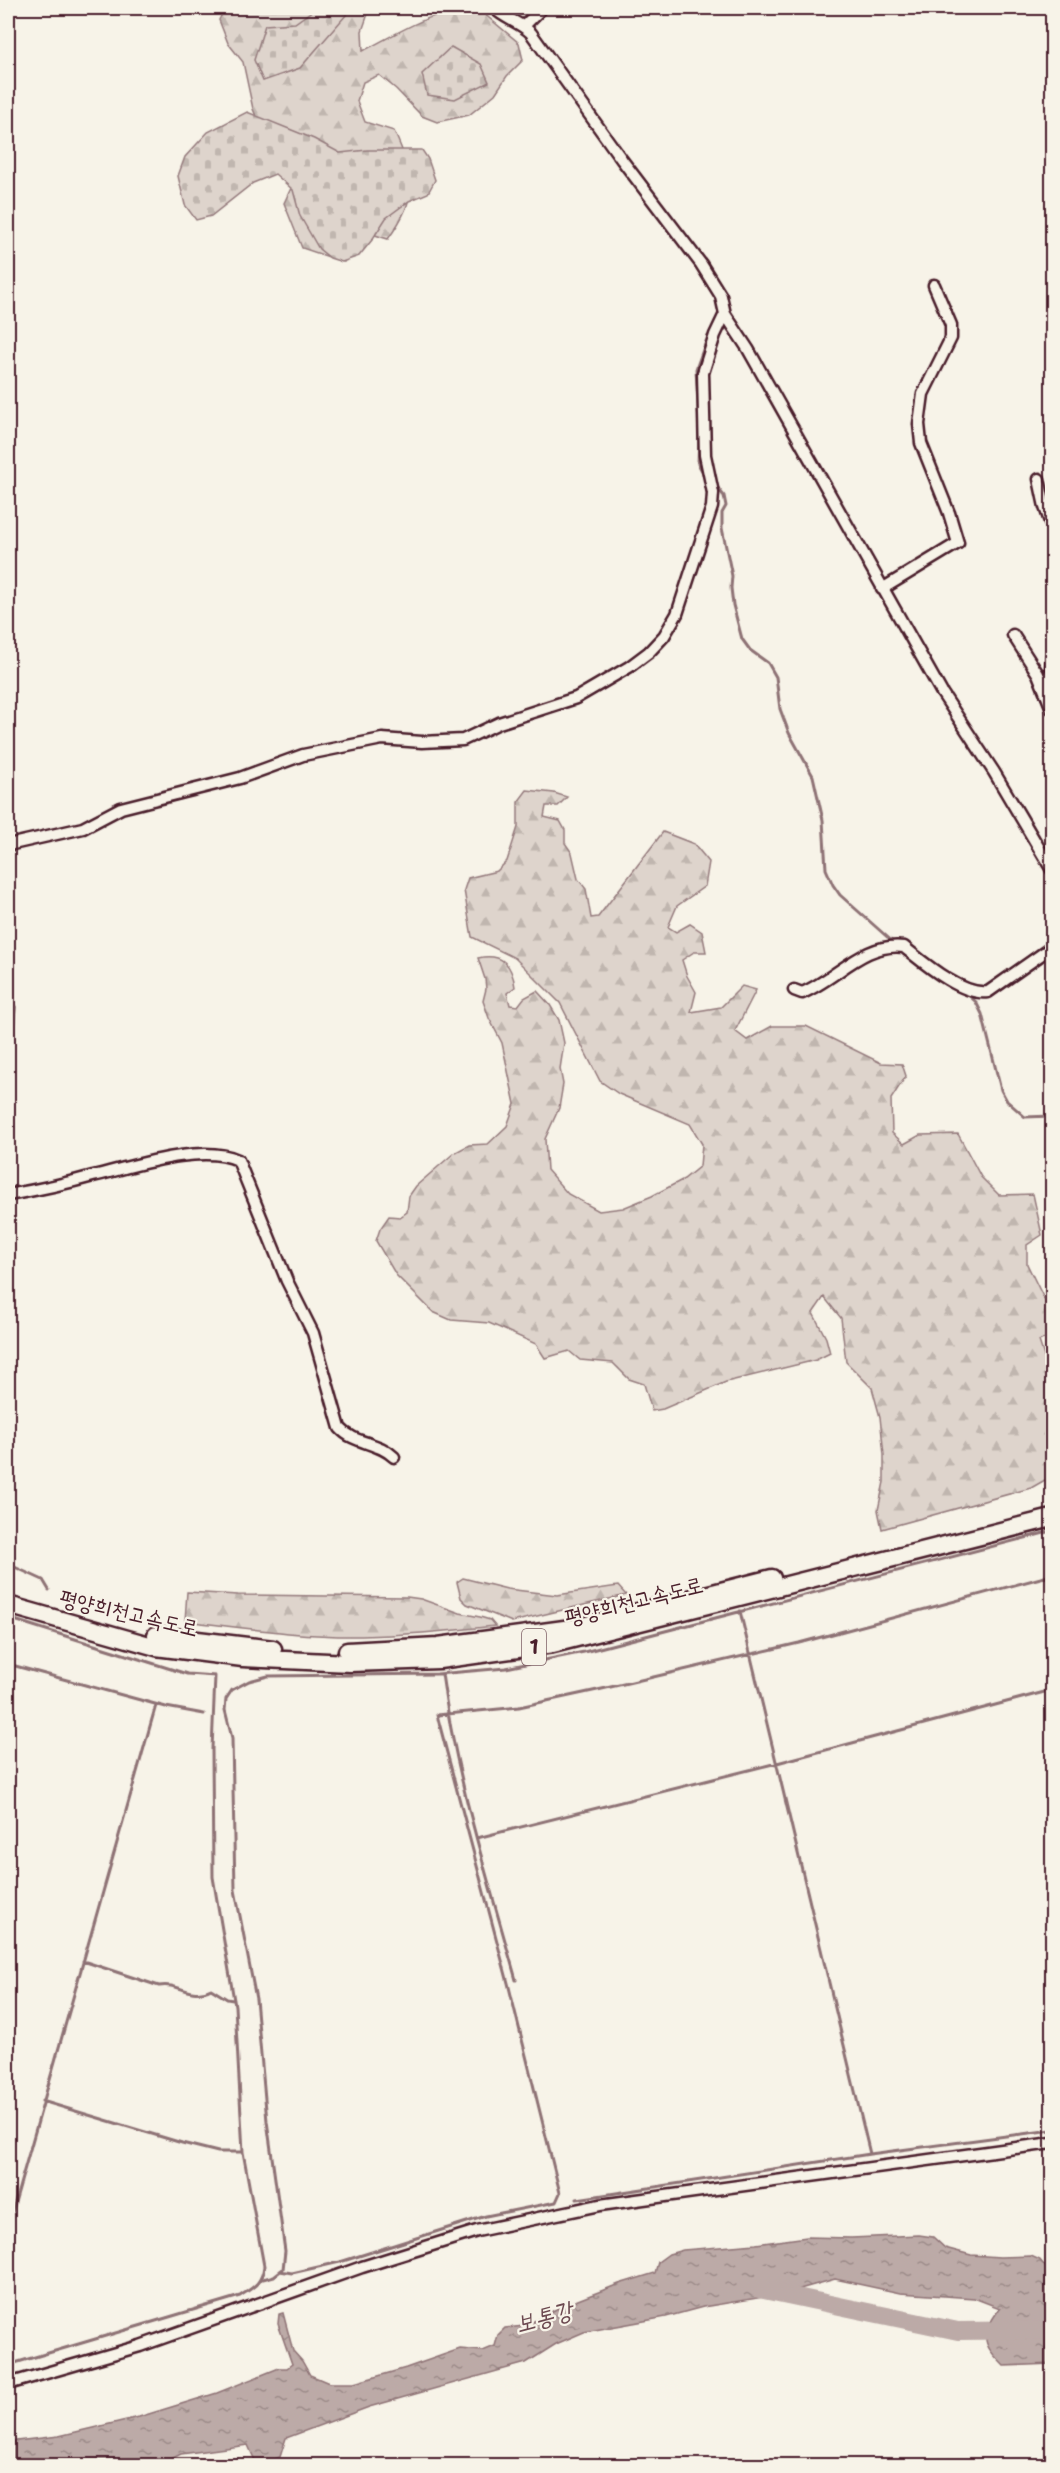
<svg xmlns="http://www.w3.org/2000/svg" width="1060" height="2473" viewBox="0 0 1060 2473" font-family="'Shantell Sans','Poor Story',sans-serif">
	<style>
		.forest { fill: url(#forest-firs); stroke: #947a7c; stroke-width: 1.5 }
		.cemetery { fill: url(#cemetery-stones); stroke: #947a7c; stroke-width: 1.5 }
		.water { fill: url(#water-ripples); stroke: #8e7275; stroke-width: 1.5 }
		.lines { fill: none; stroke-linecap: round; stroke-linejoin: round }
		.stream { stroke: #8e7275; stroke-width: 3 }
		.river { stroke: #bcaaa7; stroke-width: 18 }
		.minor-casing { stroke: #4a1f2b; stroke-width: 15 }
		.highway-casing { stroke: #4a1f2b; stroke-width: 21 }
		.minor { stroke: #f7f3e8; stroke-width: 10 }
		.highway { stroke: #f7f3e8; stroke-width: 16 }
		.labels { text-anchor: middle; dominant-baseline: central; stroke-width: 4.5; stroke-linejoin: round; paint-order: stroke }
		.shield { fill: #f7f3e8; stroke: #7e5f64; stroke-width: 1.5 }
		.shield-label { font-size: 21px; font-weight: bold; fill: #4a1f2b }
		.street-label { font-size: 22px; fill: #4a1f2b; stroke: #f7f3e8 }
		.water-label { font-size: 24px; font-style: italic; fill: #6c4950; stroke: #f7f3e8 }
	</style>
	<defs>
		<pattern id="forest-firs" width="22" height="20" patternUnits="userSpaceOnUse" patternTransform="scale(1.5)"><rect width="22" height="20" fill="#ded4cc"/><path d="M5 1l3.5 6h-7zM16 11l3.5 6h-7z" fill="#c0b6af"/></pattern>
		<pattern id="cemetery-stones" width="16" height="16" patternUnits="userSpaceOnUse" patternTransform="scale(1.5)"><rect width="16" height="16" fill="#ded4cc"/><path d="M2 7V4a2 2 0 0 1 4 0v3zM10 15v-3a2 2 0 0 1 4 0v3z" fill="#c0b6af"/></pattern>
		<pattern id="water-ripples" width="26" height="14" patternUnits="userSpaceOnUse" patternTransform="scale(1.5)"><rect width="26" height="14" fill="#bcaaa7"/><path d="M2 4q2-2 4 0t4 0M15 11q2-2 4 0t4 0" fill="none" stroke="#9b8a88"/></pattern>
	</defs>
	<rect width="100%" height="100%" fill="#f7f3e8"/>
	<filter id="ink" filterUnits="userSpaceOnUse"><feTurbulence type="fractalNoise" baseFrequency=".0167" numOctaves="2"/><feDisplacementMap in="SourceGraphic" scale="12" xChannelSelector="R" yChannelSelector="G"/><feConvolveMatrix kernelMatrix="1 2 1 2 8 2 1 2 1" color-interpolation-filters="sRGB"/></filter>
	<g filter="url(#ink)">
		<path class="forest" d="M225,8h145l-8,23 1,20c37,-19 72,-43 114,-43l42,35 4,17 -16,16 -12,18 -26,21 -32,7 -15,-6 -26,-27 -17,-14 -16,7 -6,19 8,21 29,9c21,47 25,65 -6,108l-29,-9 -15,32 -42,-14 -18,-45 8,-17 -23,-39 -16,-38 -10,-47 -15,-19 -9,-23z
			M527,790l27,3 13,4 -9,9h-12l-2,11 16,4 5,9v13l7,10 6,26 8,10 5,29 7,-1 65,-85 31,12 15,18 -4,24 -28,20 -9,21 8,5 14,-8 12,8 4,20h-12l-12,8 5,16 9,16 -5,20 30,-5 21,-21 14,4 -21,41 12,9 25,-14h34l75,37 21,1 4,12 -15,23 1,34 12,11 16,-9 38,-1 23,43 18,18 34,-1 9,41 -15,10v19l22,45 3,1v25l-13,6 13,40v95l-21,12 -149,41 -4,-19 6,-28v-27l-4,-38 -8,-29 -26,-26 -5,-44 -17,-21 -11,16 13,25 4,15 -14,7 -90,22 -63,27 -11,2 -8,-27 -15,-5 -16,-16 -33,-3 -11,-9 -24,7 -9,-14 -47,-21 -38,-3 -18,-8 -37,-37 -20,-34 4,-12 9,-13 11,1 7,-5 2,-16 7,-10 38,-33 15,-8 19,-1 19,-18 8,-22 -13,-61 -13,-25 -6,-17 3,-12 -1,-10 -7,-21c24,-5 34,6 37,29l-8,6 3,12 8,1 6,-8 13,-7 13,14 9,15 5,23 -4,26 3,15 -4,24 -14,31 2,31 21,24 31,17 24,-3 29,-12 32,-17 16,-13 2,-22 -12,-20 -71,-30 -19,-13 -40,-78 -45,-45 -43,-21 -8,-47 4,-12 29,-7 10,-10 11,-34v-25z
			M463,1578l44,11 50,6 61,-9 8,9 -114,27 -45,-18 -6,-6 -4,-16z
			M187,1592l51,3 169,2 14,2 39,14 20,4 10,3 5,6c-45,5 -88,9 -133,10 -59,1 -118,-8 -177,-15z"/>
		<path class="cemetery" d="M316,8h32l-1,6 -47,54 -37,13 -9,-21 11,-35 30,-2z
			M451,47l30,17 8,18 -34,17 -28,-4 -5,-21z
			M247,112l67,27 26,14 27,-3h55l6,9 7,21 -7,13 -19,8 -23,17 -14,22 -13,16 -17,6 -12,-4 -11,-9 -19,-33 -7,-26 -18,-16 -22,9 -42,33 -15,4 -11,-15 -7,-29 7,-19 23,-25z"/>
		<path class="water" d="M8,1001l5,1 3,5 -3,31 -5,3z
			M919,2235l14,2 12,11 26,7 29,2 31,-1 9,4 12,15v89l-48,2c-23,-23 -24,-30 -4,-58l-26,-10 -74,-5 -65,-14 -53,15 -79,13 -37,10 -82,15 -28,12 -30,19 -157,44 -83,31 -6,19 -20,8h-3l-9,-20 -67,9 -22,11h-151v-23l51,-6 80,-19 78,-24 62,-25h8l5,-4 -14,-40 1,-10 4,-1 10,38 9,10 8,14 19,8h25l52,-15 54,-19 23,2 12,-5 3,-11 7,-7 20,-2 35,-19 59,-23 36,-11 3,-11 11,-8 14,-4 73,-6 51,-7 44,1z"/>
		<g class="lines">
			<path class="stream" d="M699,425l-3,-56 12,-33
				M699,435l-1,29 6,10
				M714,483l10,13 2,10 -4,7v15l10,48 -1,12 2,17 9,34 8,11 18,13 8,14 4,32 9,24 24,43 10,44 3,49 7,16 7,10 54,48
				M965,992l11,10 6,12 19,76 6,11 18,16 27,-1
				M8,1564l35,16 6,10
				M1048,1577l4,18
				M740,1611l130,543
				M8,1618l179,56 28,2 -3,73 1,128 22,129 8,146 21,114c-2,17 -10,21 -24,30l-232,69
				M8,1664l158,43 38,7
				M442,1674c14,104 46,205 74,306
				M477,1838l300,-75 275,-73
				M83,1961l76,25c20,-4 32,14 52,3l16,10 6,1
				M42,2101l140,42 36,9h25
				M577,2199l293,-45 182,-24
				M8,2227l148,-522
				M280,2271l12,2 48,-11 146,-46 70,-14 4,-9 -52,-210 -71,-268 82,-8 83,-18 197,-46 253,-68
				M263,2279l11,-3 9,-7 2,-18 -18,-130 -11,-122 -21,-109 -3,-152 -7,-28 1,-11 6,-9 17,-9 19,-5 169,-2 69,-6 78,-16 468,-121"/>
			<path class="river" d="M759,2289l199,42 94,-1"/>
			<defs>
				<path id="minor" d="M494,8c11,11 26,14 37,25l91,127 79,104 20,32 4,18 23,35 194,344 52,79 58,98
					M524,26l18,-18
					M1039,479l6,28 7,21
					M882,589l76,-46 -9,-30 -28,-70 -2,-19 4,-30 28,-56v-13l-17,-40
					M1013,635l25,39 14,35
					M1044,689l7,-18 1,-15
					M8,845l75,-17 38,-20 119,-30 63,-23 79,-16 40,3 41,-2 36,-17 77,-25 53,-31 20,-15 15,-16 13,-22 35,-107 1,-14 -8,-38 -2,-82 12,-38 10,-21
					M794,990l8,3c35,-14 61,-51 102,-46 19,15 58,49 84,45l64,-45
					M8,1195c28,-5 57,-11 85,-19 39,-9 108,-33 145,-16l49,121 26,52 27,95c14,16 39,14 54,29
					M8,2384l132,-38 222,-79 115,-36 123,-26 452,-62"/>
				<path id="highway" d="M8,1605l148,42 87,11 107,5 89,-3 114,-16 499,-126
					M156,1635l117,14
					M347,1651l91,-5 141,-19 193,-49"/>
			</defs>
			<use href="#minor" class="minor-casing"/>
			<use href="#highway" class="highway-casing"/>
			<use href="#minor" class="minor"/>
			<use href="#highway" class="highway"/>
		</g>
	</g>
	<g class="labels">
		<rect class="shield" x="522" y="1629" width="24" height="36" rx="4.5"/>
		<g class="shield-label">
			<text x="534" y="1647">1</text>
		</g>
		<g class="street-label">
			<text transform="translate(634 1601) rotate(-14)">평양희천고속도로</text>
			<text transform="translate(129 1613) rotate(13)">평양희천고속도로</text>
		</g>
		<g class="water-label">
			<text transform="translate(544 2317) rotate(-15)">보통강</text>
		</g>
	</g>
	<rect width="1060" height="2473" fill="none" stroke="#f7f3e8" stroke-width="30"/>
	<rect x="15" y="15" width="1030" height="2443" fill="none" stroke="#4a1f2b" stroke-width="2" filter="url(#ink)"/>
</svg>
